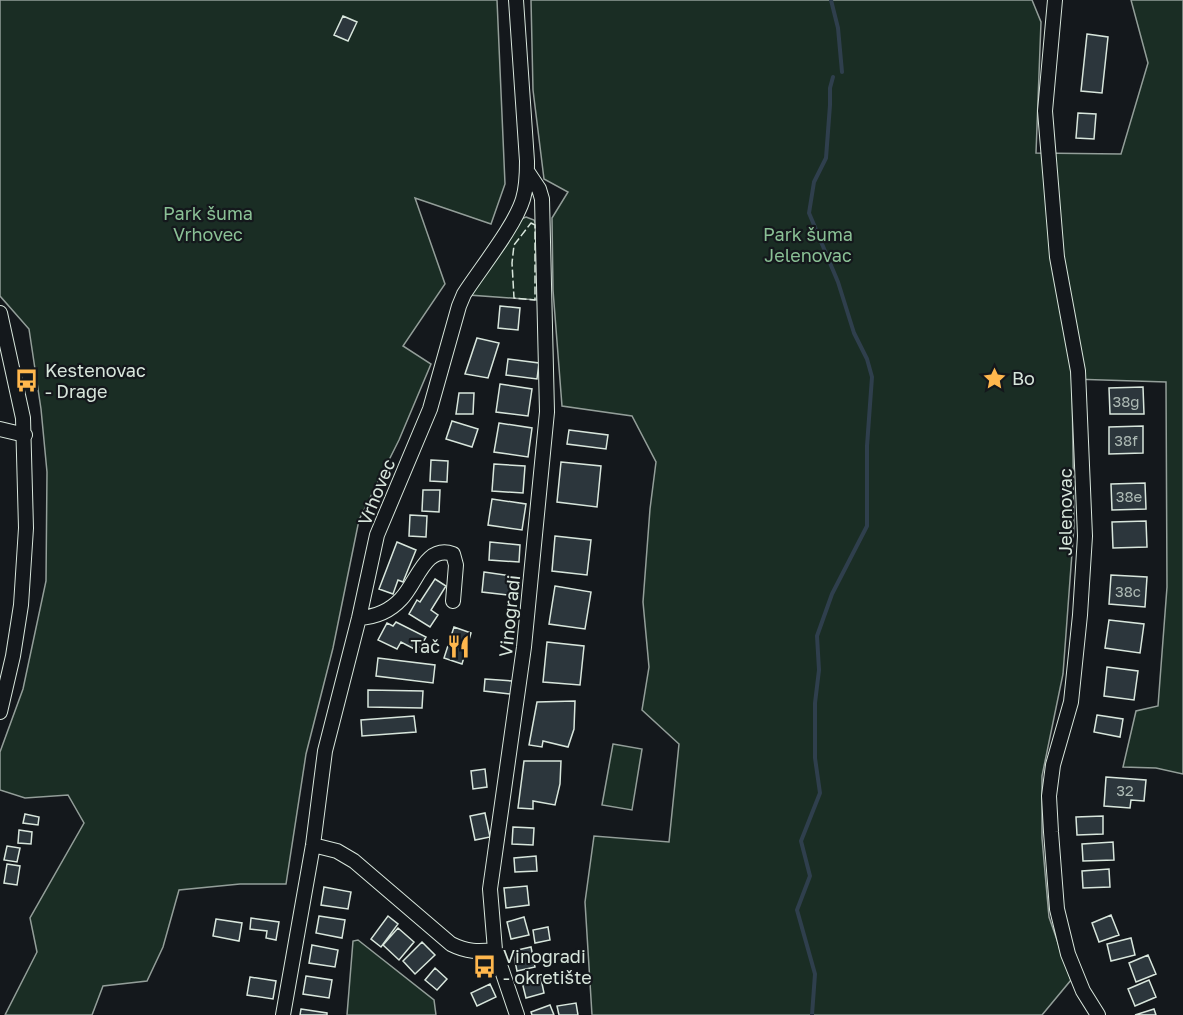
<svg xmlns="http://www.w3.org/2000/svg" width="1183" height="1015" viewBox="0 0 1183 1015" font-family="'Golos Text',sans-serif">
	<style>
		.green { fill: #1a2d24; stroke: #939e99; stroke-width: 1.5 }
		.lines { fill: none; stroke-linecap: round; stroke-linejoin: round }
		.stream { stroke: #2f3f4d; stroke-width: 4 }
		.building { fill: #2c363c; stroke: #d8e6dc; stroke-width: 1.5 }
		.minor-casing { stroke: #d8e6dc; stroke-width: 16 }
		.minor { stroke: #14181c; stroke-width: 14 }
		.fence { stroke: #d8e6dc; stroke-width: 1.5; stroke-dasharray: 8 3; stroke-linecap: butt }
		.labels { text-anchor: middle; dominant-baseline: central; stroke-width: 4.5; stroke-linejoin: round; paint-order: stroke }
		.number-label { font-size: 15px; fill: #adbab4 }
		.park-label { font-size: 18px; fill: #8ac095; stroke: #14181c }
		.poi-label { font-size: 18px; fill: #d8e6dc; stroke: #14181c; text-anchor: start }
		.street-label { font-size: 18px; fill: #d8e6dc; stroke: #14181c }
	</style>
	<rect width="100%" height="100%" fill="#14181c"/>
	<path class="green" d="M0,0h497l8,184 -14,40 -76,-26 30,86 -42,62 28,18 -32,76 -40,80 -26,128 -27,106 -20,130h-46l-61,6 -16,57 -16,34 -44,5 -11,29h-87l32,-63 -7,-34 54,-95 -16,-28 -43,3 -25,-8v-38l23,-63 23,-108 1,-109 -6,-63 -12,-80 -29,-33z
		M531,0h501l9,22 -5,131 85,1 27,-91 -17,-63h52v774l-27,-6 -33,-1 13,-56 22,-5 9,-119 -1,-205 -94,-3 2,147 -11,148 -21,102v62l7,79 22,63 -29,35h-450l-7,-113 9,-66 75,6 10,-98 -37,-34 7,-43 -6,-65 7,-93 6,-47 -24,-46 -70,-10 -9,-116 -1,-72 16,-26 -24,-13 -11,-89z
		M526,217l8,3 2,5 1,75 -68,-5 52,-76z
		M613,744l29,5 -10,61 -30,-5z
		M358,940l76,60 2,15h-89l6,-74z"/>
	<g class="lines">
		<path class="stream" d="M831,0l7,28 4,44
			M812,1015l3,-41 -18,-64 13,-34 -9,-35 19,-48 -5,-35v-55l4,-33 -2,-34 15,-42 35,-68v-80l5,-69 -5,-18 -13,-26 -16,-51 -29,-69 5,-31 12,-24 4,-53v-17l3,-11"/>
	</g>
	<path class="building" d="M343,16l14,6 -9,19 -14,-6z
		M1087,34l21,3 -6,56 -21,-2z
		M1078,113l18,1 -2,25 -18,-1z
		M500,306l20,2 -2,22 -20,-2z
		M477,338l22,5 -11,35 -23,-4z
		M508,359l31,4 -2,16 -31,-4z
		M500,384l32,5 -4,27 -32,-4z
		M1143,387l1,27h-34l-1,-26z
		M459,393h15l-1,21h-17z
		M452,421l26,8 -6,18 -26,-8z
		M499,423l33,5 -4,29 -34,-5z
		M1143,426v27l-34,1v-27z
		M569,430l39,5 -2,14 -39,-5z
		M431,460l17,1 -1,21 -17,-1z
		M561,462l40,4 -4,41 -40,-5z
		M494,464l31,2 -2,27 -31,-2z
		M1145,483l1,26 -34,1 -1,-26z
		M423,490h17l-1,22 -17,-1z
		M492,499l34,5 -4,26 -34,-5z
		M410,515l17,1 -1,21 -17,-1z
		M1146,521l1,26 -34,1 -1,-26z
		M555,536l36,4 -4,35 -35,-4z
		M397,542l19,8 -13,32 -5,-2 -5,14 -14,-5z
		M490,542l30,3 -1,17 -30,-2z
		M484,572l35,5 -3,19 -34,-4z
		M1111,575l36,2 -2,30 -36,-3z
		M435,579l11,7 -15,24 7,5 -8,12 -21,-13 8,-14 3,2z
		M555,586l36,6 -6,37 -36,-5z
		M1109,620l35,4 -4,29 -35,-5z
		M396,622l30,15 -8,14 -17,-9 -4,7 -19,-9 9,-17 6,3z
		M454,627l17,6 -9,31 -18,-6z
		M547,642l37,4 -4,39 -37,-3z
		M378,658l57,7 -2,18 -57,-7z
		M1107,667l31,4 -4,29 -30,-4z
		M485,679l27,2 -1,13 -27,-3z
		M368,690l55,1 -1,17 -54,-1z
		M575,701l-1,28 -6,18 -25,-6 -1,6 -13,-2 8,-43z
		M1097,715l26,4 -3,18 -26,-5z
		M414,716l2,16 -54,4 -1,-16z
		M524,761h37l-1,23 -5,21 -22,-4v8l-15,-1z
		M485,769l2,18 -14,2 -2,-18z
		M1106,777l40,3 -2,21 -13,-1 -1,8 -26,-2z
		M485,813l5,24 -15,3 -5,-24z
		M25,814l14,3 -1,8 -15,-2z
		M1103,816v18l-26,1 -1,-18z
		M513,827l21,1 -1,17 -21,-1z
		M19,830l13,2 -1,12 -13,-1z
		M1113,842l1,18 -31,1 -1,-17z
		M7,846l13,2 -3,14 -13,-2z
		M536,856l1,15 -22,1 -1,-14z
		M7,864l13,2 -3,19 -13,-2z
		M1109,869l1,18 -27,1 -1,-17z
		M527,886l2,19 -23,3 -2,-20z
		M324,887l27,5 -3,17 -27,-4z
		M1111,915l8,20 -20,7 -7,-19z
		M319,916l26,4 -3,18 -26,-5z
		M388,916l10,8 -17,23 -10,-8z
		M524,917l5,18 -18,4 -4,-17z
		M251,918l28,4 -3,18 -10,-2 1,-7 -17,-2z
		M216,919l26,4 -3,18 -26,-5z
		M548,927l2,13 -15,3 -2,-13z
		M398,928l16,14 -15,18 -16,-15z
		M1131,938l4,17 -24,6 -4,-17z
		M422,942l13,13 -20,19 -12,-13z
		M312,945l26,5 -3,17 -26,-4z
		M531,947l4,20 -18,4 -4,-20z
		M1148,955l8,19 -20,8 -7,-19z
		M435,968l12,11 -10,11 -12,-10z
		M540,974l4,19 -18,5 -5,-20z
		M306,976l26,4 -3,18 -26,-4z
		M250,977l26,4 -3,18 -26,-4z
		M1149,980l7,17 -21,9 -7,-17z
		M490,984l6,13 -19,9 -6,-13z
		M576,1003l2,12h-19l-2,-9z
		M550,1005l4,10h-22l-1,-3z
		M301,1009l26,4v2h-27z
		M1154,1009l2,6h-21z"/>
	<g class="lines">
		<defs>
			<path id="minor" d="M1055,0l-10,111 12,146 21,114 7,165 -5,79 -9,87 -18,63 -4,31 2,36 6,77 11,45 15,37 15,24
				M0,313l23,105 3,110 -5,77 -8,51 -13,56
				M0,429l25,6
				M359,618c16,-1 31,-7 42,-19 16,-16 24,-55 52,-45l3,11 -3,36
				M313,845l24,6 17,10 97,83c16,8 27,8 44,6
				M283,1015l30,-170 12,-94 34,-133 18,-83 53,-126 29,-103 5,-12c16,-25 51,-68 59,-95 4,-13 4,-25 4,-38l-11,-161
				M517,1015l-22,-65 -5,-61 34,-242 23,-235 -5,-213 -3,-10 -12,-18"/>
		</defs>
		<use href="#minor" class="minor-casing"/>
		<use href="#minor" class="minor"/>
		<path class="fence" d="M531,223l4,2v75l-21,-2 -2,-35 2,-18z"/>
	</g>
	<defs>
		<symbol id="sight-bare" viewBox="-9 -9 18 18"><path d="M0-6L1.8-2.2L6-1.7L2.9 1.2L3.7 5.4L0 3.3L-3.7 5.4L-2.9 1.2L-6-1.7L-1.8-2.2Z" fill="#ffb74d" stroke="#14181c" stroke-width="2.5" paint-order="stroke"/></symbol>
		<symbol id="bus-bare" viewBox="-9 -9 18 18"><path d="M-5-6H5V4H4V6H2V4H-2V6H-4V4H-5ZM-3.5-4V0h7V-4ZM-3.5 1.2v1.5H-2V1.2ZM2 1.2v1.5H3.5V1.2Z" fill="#ffb74d" stroke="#14181c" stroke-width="2.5" paint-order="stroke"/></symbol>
		<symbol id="restaurant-bare" viewBox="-9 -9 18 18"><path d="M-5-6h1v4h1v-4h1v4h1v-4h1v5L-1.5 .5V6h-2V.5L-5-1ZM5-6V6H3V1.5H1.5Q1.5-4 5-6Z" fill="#ffb74d" stroke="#14181c" stroke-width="2.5" paint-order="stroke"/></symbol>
	</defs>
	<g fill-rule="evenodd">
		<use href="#sight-bare" x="978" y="362" width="33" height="33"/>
		<use href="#bus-bare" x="10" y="364" width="33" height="33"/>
		<use href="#restaurant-bare" x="442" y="630" width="33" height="33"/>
		<use href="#bus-bare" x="468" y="950" width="33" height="33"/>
	</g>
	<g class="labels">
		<g class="number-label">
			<text x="1126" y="401">38g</text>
			<text x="1126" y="440">38f</text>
			<text x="1129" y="496">38e</text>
			<text x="1128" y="591">38c</text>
			<text x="1125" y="790">32</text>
		</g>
		<g class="park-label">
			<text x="208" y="213">Park šuma<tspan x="208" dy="21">Vrhovec</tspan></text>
			<text x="808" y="234">Park šuma<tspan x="808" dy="21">Jelenovac</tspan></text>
		</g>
		<g class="poi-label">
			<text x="45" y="370">Kestenovac<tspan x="45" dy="21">- Drage</tspan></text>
			<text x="1012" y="378">Bo</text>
			<text x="440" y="646" text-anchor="end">Tač</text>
			<text x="503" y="956">Vinogradi<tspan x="503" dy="21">- okretište</tspan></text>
		</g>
		<g class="street-label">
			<text transform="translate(376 492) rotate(-68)">Vrhovec</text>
			<text transform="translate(1065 512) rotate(-90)">Jelenovac</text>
			<text transform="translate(509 616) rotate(-84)">Vinogradi</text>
		</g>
	</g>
</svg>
